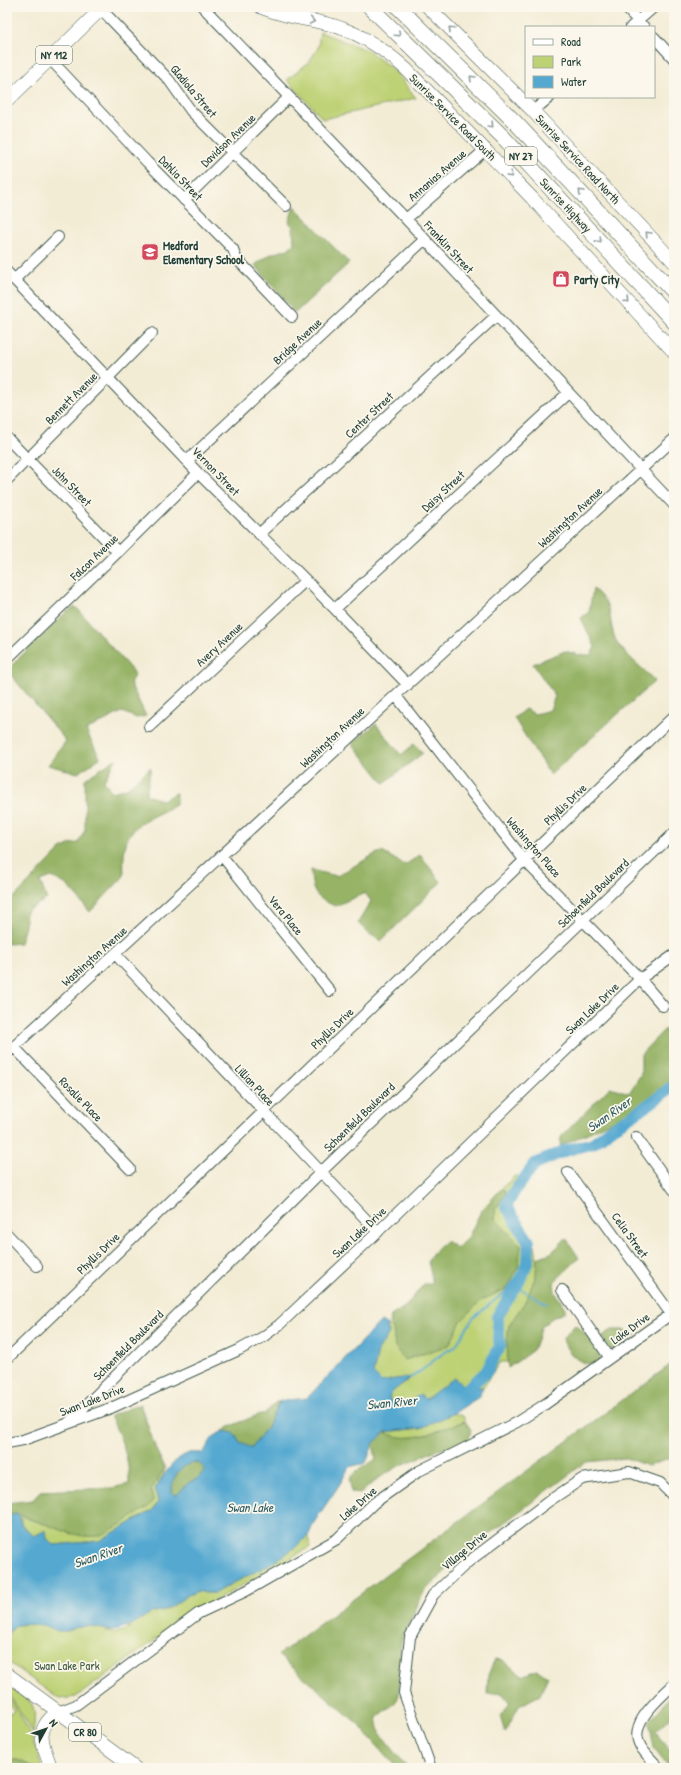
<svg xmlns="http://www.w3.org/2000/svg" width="681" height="1775" viewBox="0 0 681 1775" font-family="'Patrick Hand',sans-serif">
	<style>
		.green { fill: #bdd175; stroke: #6e8754 }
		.forest { fill: #96b366; stroke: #5a784d }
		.water { fill: #55a8d0; stroke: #3a7282; fill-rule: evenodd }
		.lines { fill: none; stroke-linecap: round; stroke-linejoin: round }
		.stream { stroke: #55a8d0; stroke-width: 2 }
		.river { stroke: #55a8d0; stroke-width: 12 }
		.minor-casing { stroke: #3f574c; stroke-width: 12 }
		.major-casing { stroke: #3f574c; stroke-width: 14 }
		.highway-casing { stroke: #3f574c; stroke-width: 16 }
		.minor { stroke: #fff; stroke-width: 10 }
		.major { stroke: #fff; stroke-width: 13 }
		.highway { stroke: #fff; stroke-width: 15 }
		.oneway { stroke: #8f9e9a }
		.labels { text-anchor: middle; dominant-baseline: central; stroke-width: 3.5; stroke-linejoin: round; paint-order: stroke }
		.shield { fill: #fbf7ec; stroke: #61756b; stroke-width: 1 }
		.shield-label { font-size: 11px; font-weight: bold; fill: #1f3d34 }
		.street-label { font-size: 12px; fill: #1f3d34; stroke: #fbf7ec }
		.poi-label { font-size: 12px; font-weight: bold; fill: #1f3d34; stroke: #fbf7ec; text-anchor: start }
		.park-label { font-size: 12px; fill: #3f5b41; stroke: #fbf7ec }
		.water-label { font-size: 13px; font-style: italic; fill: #2f5d63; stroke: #fbf7ec }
	</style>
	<rect width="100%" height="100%" fill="#fbf7ec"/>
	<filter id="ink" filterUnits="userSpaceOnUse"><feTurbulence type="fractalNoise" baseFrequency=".025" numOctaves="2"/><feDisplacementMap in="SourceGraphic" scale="8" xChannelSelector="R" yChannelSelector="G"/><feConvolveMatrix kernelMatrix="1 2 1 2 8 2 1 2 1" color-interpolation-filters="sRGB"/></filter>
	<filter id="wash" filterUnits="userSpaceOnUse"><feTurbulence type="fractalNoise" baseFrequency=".012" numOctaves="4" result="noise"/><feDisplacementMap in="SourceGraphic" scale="16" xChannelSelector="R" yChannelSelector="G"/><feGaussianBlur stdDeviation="0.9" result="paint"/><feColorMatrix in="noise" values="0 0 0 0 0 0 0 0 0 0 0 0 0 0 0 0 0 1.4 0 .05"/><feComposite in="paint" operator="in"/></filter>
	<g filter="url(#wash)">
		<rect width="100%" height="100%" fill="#f3ecd5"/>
		<path class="green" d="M320,32l49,19 26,20 21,27 -93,21 -36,-39 22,-18 9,-14z
			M516,1175l5,8 -11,17v7l13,19 7,7 5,12 2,13 -1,18 -11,26 -16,23 -2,16 1,21h-8l-17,25 -57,12 -6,-5 -15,12 -14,-4 -2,-5 4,-6 17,-13 -15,1 -13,3 -9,-9 5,-22 11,-18 -3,-9 7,5 2,18 10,13 44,-15 12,-24 21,-21 26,-12 13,-43 -26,-26v-9l11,-17 -4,-5z
			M454,1413l9,3 2,5c-25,8 -56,26 -80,11l36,-4z
			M165,1468l-2,7 -8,14 4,13 -6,8 -54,31 -45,4 -13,-12 -7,3 -5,-3 -8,-10v-5l-14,-2v-2l11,-1 10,6 27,8 16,7 82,-33 -2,-11z
			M308,1536l2,11 -90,51 -62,41 -3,-1v2l-79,57 -17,2 -52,-38v-26l10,-10 27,-1 23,7 11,-4 11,-1 24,5 -8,1c8,3 17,0 25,-4l-3,-1 24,-14 17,-4 20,-14 10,-4 7,2h10c32,-18 66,-33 93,-57z
			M7,1685c27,20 30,15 26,49l-6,-12 -20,-30z
			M7,1695c18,24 27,45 35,73h-6l-19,-8h-10v-44l7,-5 -7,-10z"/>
		<path class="forest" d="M294,206l55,57 -54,50 -40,-48 16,-11 17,-5 6,-6 -1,-16 -4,-5z
			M593,589c22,17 14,31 23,52 3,7 32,33 39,40l-105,94 -36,-57 11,-9 10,5 15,-4 5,-14 -22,-32 32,-13 14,4h12l4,-8 -14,-29 8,-6z
			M76,607l59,67 -5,9 16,33 -9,2 -15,-6 -36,18 14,28 -22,15 -30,-8 18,-24 -56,-67 3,-10 53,-52z
			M376,724l25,31 13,-11 9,9 -39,30 -32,-40z
			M116,759l-12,22 8,11 15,-4 24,-21 -5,28 16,5 14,-7v12c-40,20 -55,21 -52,71l-34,36 -23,-27 -15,-8 -12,4 7,18 -21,12 -1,15 -5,17 -12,1 -1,-1v-38l54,-56 10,-5 7,-1 7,-13v-51z
			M382,852l23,13 15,-10 21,27 -60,59 -13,-8 -10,-10 13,-22 -6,-8 -30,13c-21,-9 -23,-13 -24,-36l26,6 38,-22z
			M674,1028v56l-63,38 -51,24 1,-9 49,-50 19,6 12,-19v-20l23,-24z
			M502,1188l4,5 -11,17v9l26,26 -3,22 -10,21 -26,12 -21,21 -12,24 -45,15 -9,-13 -2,-18 -4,-6 2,-7 15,-10 18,-22h9l-5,-23 8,-12 10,-8 11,7 12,-12 12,-25z
			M566,1238l13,20 -25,24 1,10 10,16v4l-13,6 -10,8 -9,24 -25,18 -1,-27 2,-16 16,-23 11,-26 1,-18 14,-5z
			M575,1325c12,8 25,21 25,36 -15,10 -35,-8 -37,-23z
			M612,1330h11l5,2 6,-2 3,4 -23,16h-4l-9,-13z
			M674,1362v95l-26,9 -22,-8 -40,4 -120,89 -42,41 -23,48 -2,55c-4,13 -15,13 -22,23l3,15 28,35h-11l-40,-45 -79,-68z
			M280,1401l-13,26 -15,21 -12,-5 -7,-10 -10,-2 8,-5 29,-12h5l10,-11z
			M140,1404l17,48 8,16 -14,22 2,11 -5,6c-8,5 -43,28 -50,29 -20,3 -40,-8 -59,-14 -13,-4 -19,-10 -32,-8v-11l26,-3 7,-9 72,-3 17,-4c1,-24 -8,-47 -19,-68z
			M465,1421l6,9 -2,10 -7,6 -25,4 -38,16 -22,13 -16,14 -10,-1 -1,-14c7,-9 17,-12 26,-19l-3,-15 12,-12c24,14 55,-3 80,-11z
			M193,1462l7,2 5,5 -7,10 -10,4 -11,12 -5,-2c0,-17 5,-24 21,-31z
			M495,1659l8,1 19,16 14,-6 12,6 -8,19 -21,11 -14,27 -5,-17 10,-13 -8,-10 -15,1 1,-19z
			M674,1692v22l-19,18 19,23v13h-4l-16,-20 -5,-26z
			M7,1760h10l19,8h-29z"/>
		<path class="water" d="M381,1321l5,3 3,9 -11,18 -5,22 9,9 13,-3 17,-2 -19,14 -4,6 2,5 14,4 15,-12 6,5 28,-21 13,11 16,-2 -4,10 -25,16 -33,15 -36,4 -12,12 -7,19 -17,4c-10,21 -22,35 -34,54 -4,5 -4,12 -8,16 -25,25 -62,39 -92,56h-10l-7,-2 -10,4 -20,14 -17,4 -18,11 -20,7 -24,-5 -11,1 -11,4h-9l-15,-6 -19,-1 -7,1 -10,8v-117l11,-2c3,4 1,6 3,10 3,5 9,9 13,12l12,-6 1,9 7,6 45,-4 54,-31 5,-8 -3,-13c8,-13 19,-32 35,-36 4,-1 9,0 13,0l10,-16 10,-6 11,2 6,10 12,5 15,-21 13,-26 27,-3zM193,1462l7,2 5,5 -7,10 -10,4 -11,12 -5,-2c0,-16 6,-25 21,-31z"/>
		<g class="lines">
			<path class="stream" d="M410,1378c16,-8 29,-26 45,-31l18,-29 37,-30 6,-2 31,18"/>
			<path class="river" d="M453,1397l14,-8 19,-17 14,-26 -3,-29 25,-40 6,-17 1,-18 -23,-36 8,-14 21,-28 29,-13 29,-8 21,-16 37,-24 23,-18"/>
		</g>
	</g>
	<g filter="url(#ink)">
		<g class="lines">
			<defs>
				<path id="minor" d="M203,7l203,212 268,286
					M625,7l19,20
					M101,9l68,71 22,31 95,95
					M631,27l23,-20
					M654,37l20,22
					M50,59l97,103 86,87 3,9 56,59
					M533,111l17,-14
					M184,200l105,-103
					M406,219l80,-70
					M7,272l191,201 137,136 73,76
					M14,280l44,-43
					M7,438l111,114
					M188,460l236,-220
					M7,480l145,-147
					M259,534l237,-218
					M335,609l233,-216
					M7,659l111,-107 80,-79
					M396,696l129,165 115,118 23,27
					M149,727l157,-147
					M222,856l108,135
					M115,954l263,278
					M14,1047l116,122
					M7,1053l667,-614
					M636,1137l38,53
					M568,1172l103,142
					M7,1234l30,32
					M562,1290l48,68
					M7,1359l667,-643
					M67,1424l254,-252 353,-339
					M7,1443l16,-3 88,-32 128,-58 24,-13 16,-12 85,-80 276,-266 34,-24
					M58,1712l18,-7 123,-92 47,-22 91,-52 37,-36 45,-32 98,-49 27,-17 130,-93
					M431,1768l-27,-75 6,-56 23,-42 35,-33 81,-61 33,-22 47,-7 31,11 14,14
					M659,1768c-6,-7 -14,-14 -18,-21 -15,-23 19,-49 33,-63"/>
				<path id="major" d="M261,7c20,9 41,11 63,16 31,7 58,24 82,46l126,129 142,154
					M428,7l105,104 141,151
					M7,101l96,-94
					M7,1674l128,94
					M51,1768c-8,-24 -18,-39 7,-56"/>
				<path id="highway" d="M370,7l133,130 171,185
					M398,7l117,115 159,171"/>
			</defs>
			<use href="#minor" class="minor-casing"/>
			<use href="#major" class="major-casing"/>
			<use href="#highway" class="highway-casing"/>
			<use href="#minor" class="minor"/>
			<use href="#major" class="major"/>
			<use href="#highway" class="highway"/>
		</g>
		<defs><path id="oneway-chevron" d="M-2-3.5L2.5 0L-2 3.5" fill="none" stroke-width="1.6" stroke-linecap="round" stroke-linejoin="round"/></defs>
		<g class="oneway">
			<use href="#oneway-chevron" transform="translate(312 21) rotate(10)"/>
			<use href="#oneway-chevron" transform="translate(451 29) rotate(-137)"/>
			<use href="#oneway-chevron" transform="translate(398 34) rotate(43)"/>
			<use href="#oneway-chevron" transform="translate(472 78) rotate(-135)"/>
			<use href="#oneway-chevron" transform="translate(491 125) rotate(45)"/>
			<use href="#oneway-chevron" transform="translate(510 175) rotate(46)"/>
			<use href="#oneway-chevron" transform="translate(581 192) rotate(-133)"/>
			<use href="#oneway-chevron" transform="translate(648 234) rotate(-133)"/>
			<use href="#oneway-chevron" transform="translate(599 240) rotate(47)"/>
			<use href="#oneway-chevron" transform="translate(627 301) rotate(47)"/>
		</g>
	</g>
	<defs>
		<symbol id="school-square" viewBox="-11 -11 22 22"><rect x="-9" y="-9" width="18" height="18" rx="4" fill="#d1495b" stroke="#fbf7ec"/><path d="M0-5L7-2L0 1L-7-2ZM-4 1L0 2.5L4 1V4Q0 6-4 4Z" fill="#fff"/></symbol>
		<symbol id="shop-square" viewBox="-11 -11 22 22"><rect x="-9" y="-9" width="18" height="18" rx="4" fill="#d1495b" stroke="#fbf7ec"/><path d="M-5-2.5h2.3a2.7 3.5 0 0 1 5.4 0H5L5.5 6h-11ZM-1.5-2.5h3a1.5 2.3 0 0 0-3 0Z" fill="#fff"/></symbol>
	</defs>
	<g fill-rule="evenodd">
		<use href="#school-square" x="140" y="242" width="20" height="20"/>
		<use href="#shop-square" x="551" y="269" width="20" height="20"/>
	</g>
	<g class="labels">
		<g class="shield">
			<rect x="36" y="46" width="36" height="18" rx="3"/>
			<rect x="505" y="147" width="32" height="18" rx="3"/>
			<rect x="69" y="1723" width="32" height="18" rx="3"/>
		</g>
		<g class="shield-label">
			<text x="54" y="55">NY 112</text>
			<text x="521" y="156">NY 27</text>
			<text x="85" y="1732">CR 80</text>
		</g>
		<g class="street-label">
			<text transform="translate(194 91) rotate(50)">Gladiola Street</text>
			<text transform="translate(453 117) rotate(45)">Sunrise Service Road South</text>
			<text transform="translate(228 140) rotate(-44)">Davidson Avenue</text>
			<text transform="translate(578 159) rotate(47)">Sunrise Service Road North</text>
			<text transform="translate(437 175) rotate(-41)">Annanias Avenue</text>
			<text transform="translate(181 178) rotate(46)">Dahlia Street</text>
			<text transform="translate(566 205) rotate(47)">Sunrise Highway</text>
			<text transform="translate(449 247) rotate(47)">Franklin Street</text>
			<text transform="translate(297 341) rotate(-43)">Bridge Avenue</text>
			<text transform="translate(71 398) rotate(-45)">Bennett Avenue</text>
			<text transform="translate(369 415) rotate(-43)">Center Street</text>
			<text transform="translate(216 471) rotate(46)">Vernon Street</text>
			<text transform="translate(72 486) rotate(46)">John Street</text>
			<text transform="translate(443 491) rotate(-43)">Daisy Street</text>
			<text transform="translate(570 517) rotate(-43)">Washington Avenue</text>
			<text transform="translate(94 557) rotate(-44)">Falcon Avenue</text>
			<text transform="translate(219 644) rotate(-43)">Avery Avenue</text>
			<text transform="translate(332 737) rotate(-43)">Washington Avenue</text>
			<text transform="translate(565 804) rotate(-44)">Phyllis Drive</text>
			<text transform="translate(534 847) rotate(49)">Washington Place</text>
			<text transform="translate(593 893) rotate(-44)">Schoenfield Boulevard</text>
			<text transform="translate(286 915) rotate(51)">Vera Place</text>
			<text transform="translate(94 956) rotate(-42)">Washington Avenue</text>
			<text transform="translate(592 1008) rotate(-44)">Swan Lake Drive</text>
			<text transform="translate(332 1028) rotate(-44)">Phyllis Drive</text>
			<text transform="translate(255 1085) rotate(47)">Lillian Place</text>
			<text transform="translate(81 1099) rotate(46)">Rosalie Place</text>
			<text transform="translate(359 1117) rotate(-44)">Schoenfield Boulevard</text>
			<text transform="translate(359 1232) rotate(-43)">Swan Lake Drive</text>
			<text transform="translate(630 1235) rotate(54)">Celia Street</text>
			<text transform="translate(98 1253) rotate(-44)">Phyllis Drive</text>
			<text transform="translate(630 1328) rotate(-36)">Lake Drive</text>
			<text transform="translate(128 1345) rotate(-45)">Schoenfield Boulevard</text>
			<text transform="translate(92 1400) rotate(-21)">Swan Lake Drive</text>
			<text transform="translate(358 1503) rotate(-41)">Lake Drive</text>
			<text transform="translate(464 1550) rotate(-40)">Village Drive</text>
		</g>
		<g class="poi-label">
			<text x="163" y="245">Medford<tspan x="163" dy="14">Elementary School</tspan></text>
			<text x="574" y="279">Party City</text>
		</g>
		<g class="park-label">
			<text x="67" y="1665">Swan Lake Park</text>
		</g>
		<g class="water-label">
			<text transform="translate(609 1114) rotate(-35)">Swan River</text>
			<text transform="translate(392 1402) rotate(-6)">Swan River</text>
			<text x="250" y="1507">Swan Lake</text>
			<text transform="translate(98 1555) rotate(-19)">Swan River</text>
		</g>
	</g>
	<rect width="681" height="1775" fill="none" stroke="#fbf7ec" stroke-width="24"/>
	<rect x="525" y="26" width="130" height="72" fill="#fbf7ec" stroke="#a3ada2"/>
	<rect x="533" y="39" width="20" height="6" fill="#ffffff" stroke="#a3ada2"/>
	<text x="561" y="46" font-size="12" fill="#1f3d34">Road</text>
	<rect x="533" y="56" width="20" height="12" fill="#bdd175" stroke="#a3ada2"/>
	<text x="561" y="66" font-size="12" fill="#1f3d34">Park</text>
	<rect x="533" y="76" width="20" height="12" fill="#55a8d0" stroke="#a3ada2"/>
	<text x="561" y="86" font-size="12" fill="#1f3d34">Water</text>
	<g transform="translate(46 1729) rotate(50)" stroke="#fbf7ec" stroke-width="3" paint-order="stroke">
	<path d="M0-3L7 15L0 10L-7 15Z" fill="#1f3d34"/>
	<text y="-6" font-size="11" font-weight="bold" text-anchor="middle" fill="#1f3d34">N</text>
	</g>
</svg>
